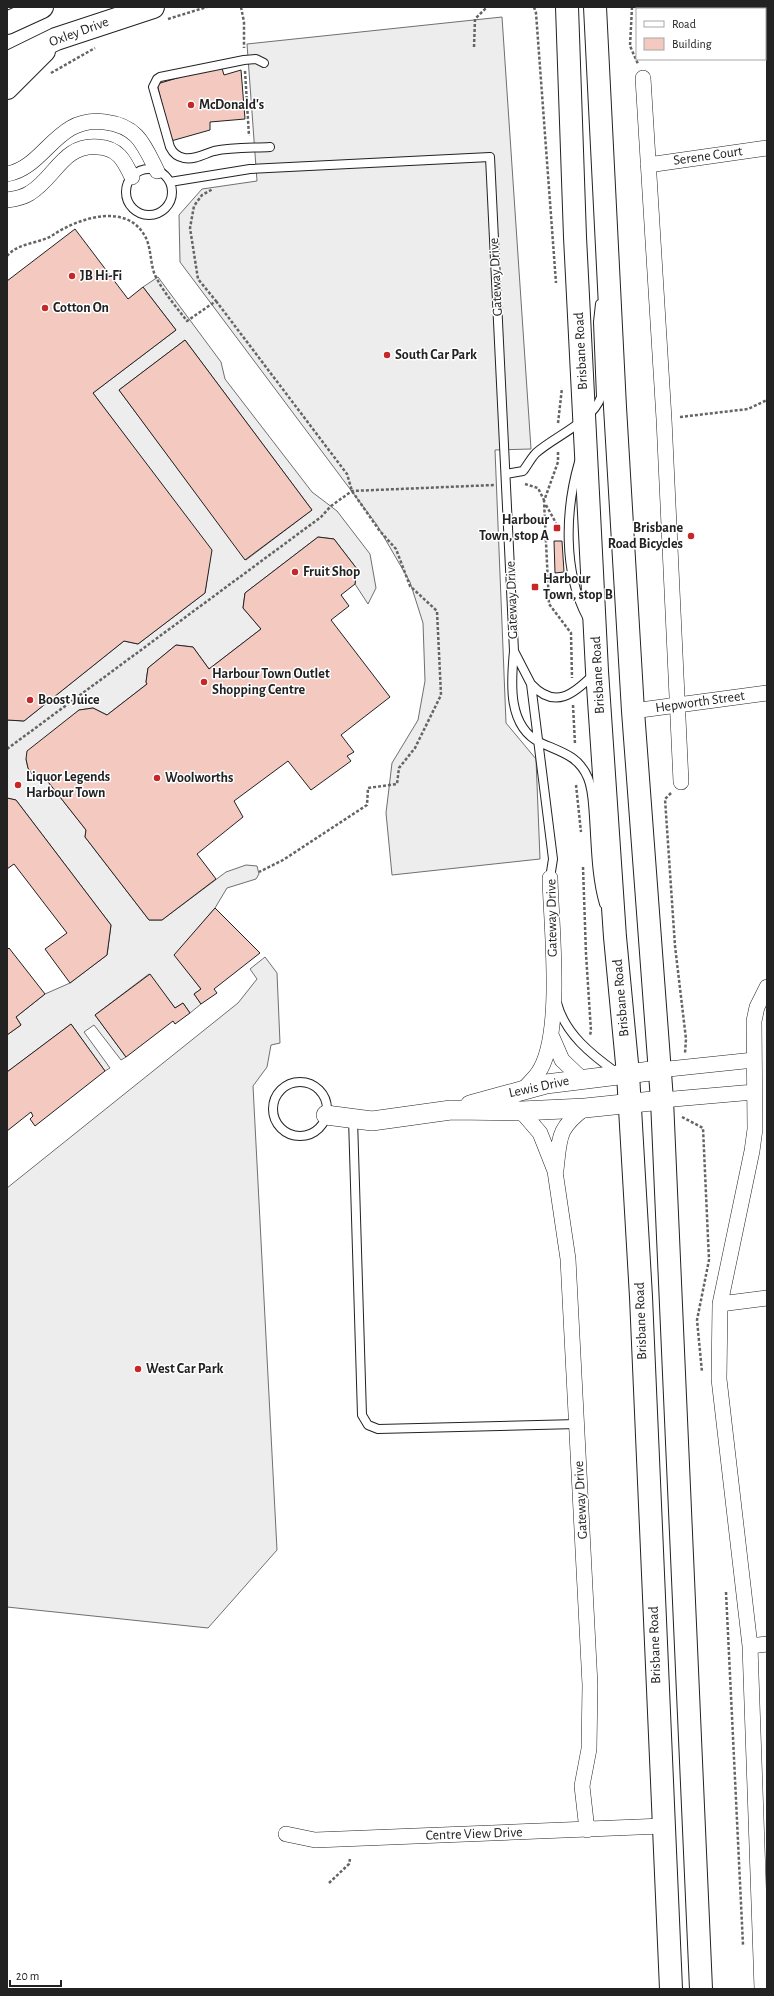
<svg xmlns="http://www.w3.org/2000/svg" width="774" height="1996" viewBox="0 0 774 1996" font-family="'Alegreya Sans',sans-serif">
	<style>
		.parking { fill: #ededed; stroke: #6f6f6f; fill-rule: evenodd }
		.building { fill: #f3c9c0; stroke: #222 }
		.lines { fill: none; stroke-linecap: round; stroke-linejoin: round }
		.service-casing { stroke: #222; stroke-width: 10 }
		.minor-casing { stroke: #222; stroke-width: 16 }
		.tertiary-casing { stroke: #222; stroke-width: 20 }
		.primary-casing { stroke: #222; stroke-width: 24 }
		.trunk-casing { stroke: #222; stroke-width: 24 }
		.path { stroke: #646464; stroke-width: 2.5; stroke-dasharray: 3 2; stroke-linecap: butt }
		.service { stroke: #fff; stroke-width: 8 }
		.minor { stroke: #fff; stroke-width: 15 }
		.tertiary { stroke: #fff; stroke-width: 19 }
		.primary { stroke: #fff; stroke-width: 22 }
		.trunk { stroke: #fff; stroke-width: 22 }
		.poi-dot { fill: #c62828; stroke: #fff; stroke-width: 1.5 }
		.labels { text-anchor: middle; dominant-baseline: central; stroke-width: 3; stroke-linejoin: round; paint-order: stroke }
		.street-label { font-size: 14px; fill: #222; stroke: #fff }
		.poi-label { font-size: 14px; font-weight: bold; fill: #222; stroke: #fff; text-anchor: start }
	</style>
	<rect width="100%" height="100%" fill="#fff"/>
	<path class="parking" d="M502,17l29,432 -36,1 11,273 30,36 4,100 -148,16 -6,-62 6,-50 26,-43 7,-39 -2,-58 -13,-41 -33,-57 -197,-263 -1,-47 23,-26 55,-8 -10,-137z
		M158,277l63,85 4,17 30,39 57,74 25,19 33,43 6,34 -8,16 -13,-20 2,-15 -23,-30 -16,-2 -73,56 -2,15 18,21 -52,40 -16,-22 -17,-2 -28,23 -2,14 1,2 -40,31 -14,-7 -14,2 -53,49 2,9 8,12 4,-4 5,2 41,52 -1,7 64,83h13l64,-48 20,-7 11,1 2,8 -3,5 -29,9 -12,20 -40,47 26,34 -7,5 7,10 -11,9 -7,-10 -8,5 -26,-34 -54,41 31,42 -5,3 -27,-35 -10,7 26,36 -5,3 -34,-47 -64,48v-37l14,-10 -5,-8 29,-23 25,-11 37,-28 4,-30 -95,-125 -9,-2v-78l17,1 100,-80 14,3 67,-51 6,-42 -118,-158 83,-63 -33,-43zM185,340l127,170 -66,50 -127,-170z
		M265,957l12,16 3,70 -9,2 -4,22 -14,19 24,464 -69,78 -201,-21v-419l231,-185 19,-24 -7,-10z"/>
	<path class="building" d="M221,65l3,10 17,-5 4,49 -35,3v8l-39,11 -14,-57z
		M75,229l53,70 15,-12 33,43 -83,63 119,157 -7,43 -67,51 -14,-3 -100,80 -17,-1v-439z
		M185,340l127,170 -67,50 -126,-170z
		M318,537l16,2 23,30 -2,15 -14,11 8,11 -18,14 59,77 -49,38 13,17 -7,4 4,5 -40,29 -23,-29 -54,40 9,16 -46,37 19,25 -54,41h-13l-64,-83 1,-7 -41,-52 -5,-2 -4,4 -8,-12 -2,-9 1,-8 52,-41 14,-2 14,7 40,-31 -1,-2 2,-14 28,-23 17,2 16,22 52,-40 -18,-21 2,-15z
		M554,541h8l2,31 -9,1z
		M7,798l9,2 95,125 -4,30 -37,28 -25,-34 22,-16 -53,-69 -7,5z
		M215,908l45,45 -46,36 3,4 -16,11 -7,-10 7,-5 -27,-34z
		M9,948l36,46 -29,23 5,8 -14,10v-85z
		M150,974l25,34 8,-5 7,10 -15,11 -2,-3 -47,36 -31,-42z
		M71,1024l34,47 -70,55 -5,-7 3,-3 -2,-4 -24,19v-59z"/>
	<g class="lines">
		<defs>
			<path id="service" d="M264,63l-8,-4 -12,1 -84,17 -3,2 -4,8 17,60c3,6 8,10 14,11 11,2 20,-4 30,-7 18,-4 38,-3 56,-4
				M126 192a23 23 0 1 1 46 0a23 23 0 1 1-46 0Z
				M170,182l80,-13 240,-12 24,494 17,33 22,175 -3,19
				M579,462c-14,48 -16,110 8,155
				M506,474l17,-3c4,-5 8,-13 13,-18 19,-17 56,-31 65,-56l-3,-75 2,-18
				M514,651c-3,31 -7,76 27,92 20,9 38,13 47,35 5,12 5,26 6,39 2,29 2,59 10,87
				M531,684c24,26 43,10 63,-10
				M557,1003c8,31 35,52 60,70
				M273 1109a27 27 0 1 1 54 0a27 27 0 1 1-54 0Z
				M353,1119l9,296 6,10 10,4 199,-5"/>
			<path id="minor" d="M643,78l21,341 17,363
				M648,165l119,-17
				M7,174c39,-7 49,-59 98,-52 33,4 39,23 52,49
				M7,200c8,-1 17,-3 23,-7 26,-16 33,-49 68,-46 20,1 26,13 34,30
				M633,711l134,-18
				M552,1037l10,23 20,19
				M659,1070l95,-10
				M524,1089c4,-5 10,-10 14,-16 26,-37 13,-148 12,-195
				M662,1100l92,-8
				M521,1111l19,22 15,38 13,88 22,426 -1,64 -7,37 5,44
				M556,1170c4,-33 1,-41 29,-62
				M720,1304l47,-6
				M750,1646l17,-2
				M286,1834l29,6 348,-14
				M762,1989l-12,-343 -31,-267 1,-75 32,-153 3,-22 -1,-108 3,-14 10,-20"/>
			<path id="tertiary" d="M470,1105l76,-21 113,-14
				M326,1115l46,6 79,-11 70,1 64,-3 77,-8"/>
			<path id="primary" d="M7,23l35,-16
				M7,63l49,-24 97,-32
				M7,88l37,-37"/>
			<path id="trunk" d="M567,7l8,230 22,434 18,266 13,137 13,223 30,692
				M595,7l20,400 18,304 29,389 39,889"/>
		</defs>
		<use href="#service" class="service-casing"/>
		<use href="#minor" class="minor-casing"/>
		<use href="#tertiary" class="tertiary-casing"/>
		<use href="#primary" class="primary-casing"/>
		<use href="#trunk" class="trunk-casing"/>
		<path class="path" d="M241,7l3,15v26
			M534,7l2,6 20,270
			M632,7l-2,39 8,18
			M168,19l39,-12
			M474,47l1,-28 12,-12
			M245,71l4,65
			M51,73l44,-25
			M7,256c12,-14 32,-12 46,-21 27,-18 75,-33 93,3 6,13 4,30 11,41 8,15 20,29 30,42l29,-20 -18,-22 -8,-51 4,-22 8,-11 11,-6
			M216,301l131,173 5,17 27,39 17,19 14,37 27,25 4,84 -26,53 -16,20 -2,16 -29,4 -1,17 -84,55 -24,12
			M680,417l68,-8 19,-9
			M558,423l4,-35
			M558,452v10l-14,39 5,103 22,29 1,45
			M525,484l13,4 6,12
			M546,505l10,18
			M573,705l2,39
			M7,749l314,-232 10,-11 21,-15 142,-6
			M576,785l5,47
			M671,793l-6,6 10,147 11,93 -1,14
			M583,867l3,87 5,77 -1,4
			M682,1117l21,11 6,132 -12,60 5,52
			M726,1592l17,353
			M329,1883l20,-19 1,-5"/>
		<use href="#service" class="service"/>
		<use href="#minor" class="minor"/>
		<use href="#tertiary" class="tertiary"/>
		<use href="#primary" class="primary"/>
		<use href="#trunk" class="trunk"/>
	</g>
	<g class="poi-dot">
		<circle cx="191" cy="105" r="4"/>
		<circle cx="72" cy="276" r="4"/>
		<circle cx="45" cy="308" r="4"/>
		<circle cx="387" cy="355" r="4"/>
		<rect x="553" y="524" width="8" height="8" rx="2"/>
		<circle cx="691" cy="536" r="4"/>
		<circle cx="295" cy="572" r="4"/>
		<rect x="531" y="583" width="8" height="8" rx="2"/>
		<circle cx="204" cy="682" r="4"/>
		<circle cx="30" cy="700" r="4"/>
		<circle cx="157" cy="778" r="4"/>
		<circle cx="18" cy="785" r="4"/>
		<circle cx="138" cy="1369" r="4"/>
	</g>
	<g class="labels">
		<g class="street-label">
			<text transform="translate(79 32) rotate(-20)">Oxley Drive</text>
			<text transform="translate(708 156) rotate(-8)">Serene Court</text>
			<text transform="translate(496 277) rotate(-93)">Gateway Drive</text>
			<text transform="translate(581 351) rotate(-93)">Brisbane Road</text>
			<text transform="translate(512 600) rotate(-92)">Gateway Drive</text>
			<text transform="translate(598 675) rotate(-93)">Brisbane Road</text>
			<text transform="translate(700 702) rotate(-8)">Hepworth Street</text>
			<text transform="translate(552 918) rotate(-91)">Gateway Drive</text>
			<text transform="translate(621 998) rotate(-95)">Brisbane Road</text>
			<text transform="translate(539 1087) rotate(-12)">Lewis Drive</text>
			<text transform="translate(641 1321) rotate(-92)">Brisbane Road</text>
			<text transform="translate(581 1500) rotate(-93)">Gateway Drive</text>
			<text transform="translate(655 1645) rotate(-92)">Brisbane Road</text>
			<text transform="translate(474 1834) rotate(-2)">Centre View Drive</text>
		</g>
		<g class="poi-label">
			<text x="199" y="105">McDonald's</text>
			<text x="80" y="276">JB Hi-Fi</text>
			<text x="53" y="308">Cotton On</text>
			<text x="395" y="355">South Car Park</text>
			<text x="549" y="520" text-anchor="end">Harbour<tspan x="549" dy="16">Town, stop A</tspan></text>
			<text x="683" y="528" text-anchor="end">Brisbane<tspan x="683" dy="16">Road Bicycles</tspan></text>
			<text x="303" y="572">Fruit Shop</text>
			<text x="543" y="579">Harbour<tspan x="543" dy="16">Town, stop B</tspan></text>
			<text x="212" y="674">Harbour Town Outlet<tspan x="212" dy="16">Shopping Centre</tspan></text>
			<text x="38" y="700">Boost Juice</text>
			<text x="26" y="777">Liquor Legends<tspan x="26" dy="16">Harbour Town</tspan></text>
			<text x="165" y="778">Woolworths</text>
			<text x="146" y="1369">West Car Park</text>
		</g>
	</g>
	<rect width="774" height="1996" fill="none" stroke="#222222" stroke-width="16"/>
	<rect x="636" y="8" width="130" height="52" fill="#ffffff" stroke="#a7a7a7"/>
	<rect x="644" y="21" width="20" height="6" fill="#ffffff" stroke="#a7a7a7"/>
	<text x="672" y="28" font-size="12" fill="#222222">Road</text>
	<rect x="644" y="38" width="20" height="12" fill="#f3c9c0" stroke="#a7a7a7"/>
	<text x="672" y="48" font-size="12" fill="#222222">Building</text>
	<path d="M10 1980v6h51v-6" fill="none" stroke="#222222" stroke-width="2"/>
	<text x="16" y="1980" font-size="12" fill="#222222" stroke="#ffffff" stroke-width="3" paint-order="stroke">20 m</text>
</svg>
